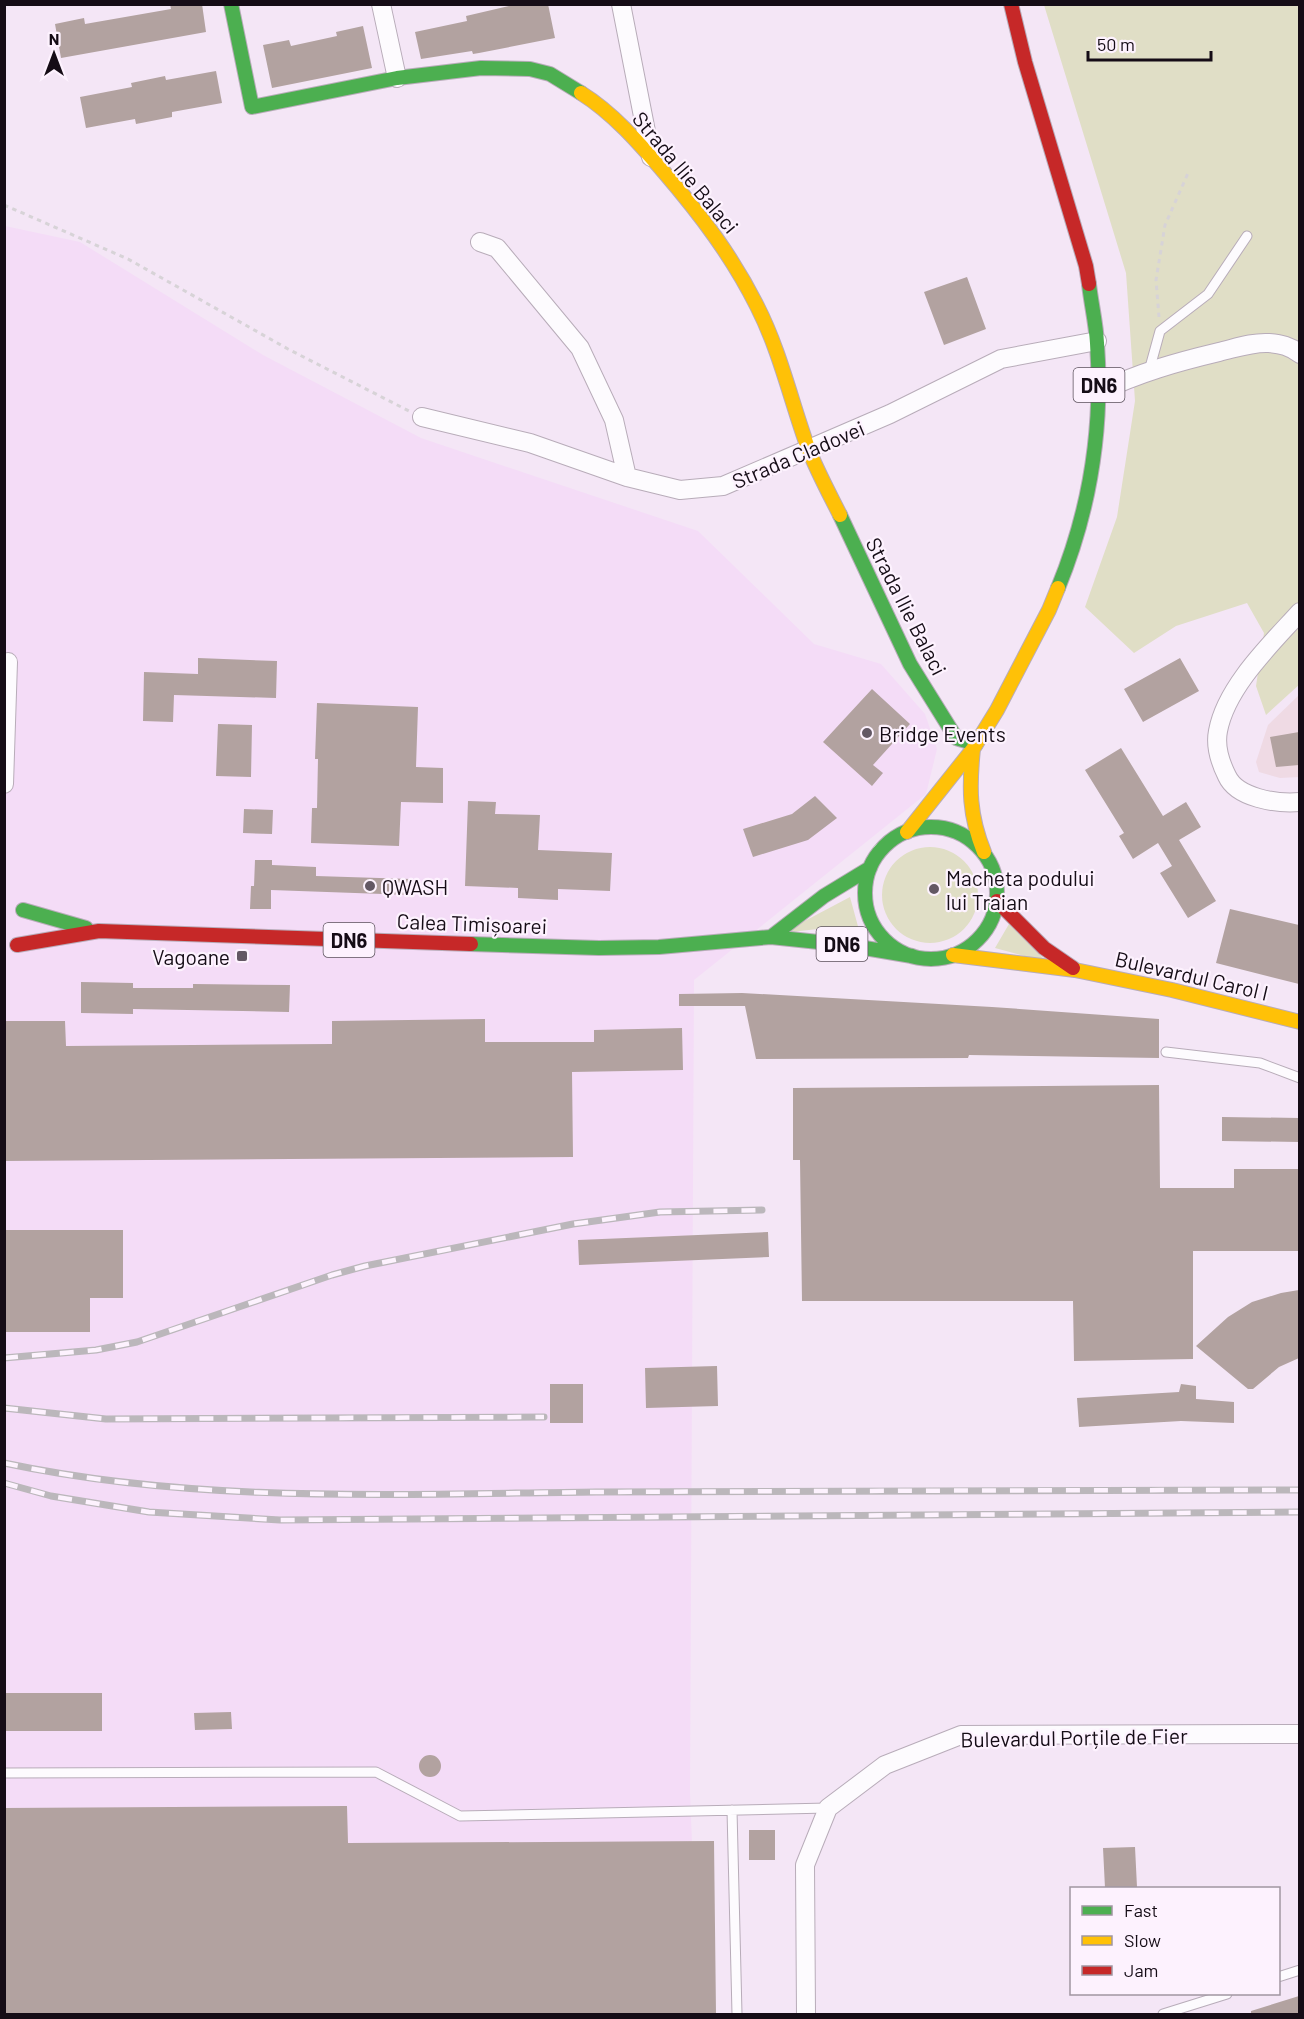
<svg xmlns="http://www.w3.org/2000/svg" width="1304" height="2019" viewBox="0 0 1304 2019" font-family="Barlow,sans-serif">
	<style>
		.built { fill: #f4dcf7 }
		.medical { fill: #efdae4 }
		.green { fill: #e0dec6 }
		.building { fill: #b2a2a0 }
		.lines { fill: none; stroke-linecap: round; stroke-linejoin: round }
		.lane-casing { stroke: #b8acb9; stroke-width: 11 }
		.street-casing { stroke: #b8acb9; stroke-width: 20 }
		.fast-casing { stroke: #b8acb9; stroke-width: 16 }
		.slow-casing { stroke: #b8acb9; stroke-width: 16 }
		.jam-casing { stroke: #b8acb9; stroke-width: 16 }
		.path { stroke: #d7d3d7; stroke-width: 3; stroke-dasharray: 4.5 4.5; stroke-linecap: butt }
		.lane { stroke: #fdfbfe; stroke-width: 9 }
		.street { stroke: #fdfbfe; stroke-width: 18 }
		.fast { stroke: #4caf50; stroke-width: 14 }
		.slow { stroke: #ffc107; stroke-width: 14 }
		.jam { stroke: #c62828; stroke-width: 14 }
		.rail-casing { stroke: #bbb7bb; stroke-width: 7 }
		.rail { stroke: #fdf2fe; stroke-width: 4.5; stroke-dasharray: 14; stroke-linecap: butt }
		.poi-dot { fill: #635864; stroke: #fdf2fe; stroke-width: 2 }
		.labels { text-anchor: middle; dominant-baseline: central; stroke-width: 4.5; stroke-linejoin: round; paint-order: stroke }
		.shield { fill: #fdf2fe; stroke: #5b515c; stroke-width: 1.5 }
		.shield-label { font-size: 20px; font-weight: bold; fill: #150c16 }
		.street-label { font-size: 21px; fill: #150c16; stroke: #fdf2fe }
		.poi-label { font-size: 21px; fill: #150c16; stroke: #fdf2fe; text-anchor: start }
	</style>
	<rect width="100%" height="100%" fill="#f4e6f6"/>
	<path class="built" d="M5,226l75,16 183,113 158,83 277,93 116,113 67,20 44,50 12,35 -11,45 -232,186 -4,813 9,221h-694z"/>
	<path class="medical" d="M1299,695v82l-19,1 -21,-6 -3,-10 12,-37z"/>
	<path class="green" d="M1044,5h255l1,679 -34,31 -10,-29 8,-53 -17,-30 -71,23 -42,27 -49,-46 32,-90 18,-116 -9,-128z
		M882 895a48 48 0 1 1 96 0a48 48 0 1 1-96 0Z
		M850,897l9,33 -32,-2 -45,5z
		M1009,924l38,38 -52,-14z"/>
	<path class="building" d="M170,4h32l4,28 -145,26 -6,-34 29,-6 1,6 86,-15z
		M518,4h30l7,34 -76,15 -6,1 -1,-3 -51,8 -6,-27 52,-11 -1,-5z
		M363,26l9,42 -100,20 -9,-43 26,-5 2,6 46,-10 -1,-4z
		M216,71l6,32 -50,9v5l-36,7 -1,-5 -49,9 -6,-31 52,-10 -1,-4 34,-7 1,4z
		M967,277l19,52 -42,16 -20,-53z
		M198,658l79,3 -1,37 -102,-3 -1,27 -30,-1 1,-49 54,2z
		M1180,658l19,33 -56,31 -19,-33z
		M872,689l38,35 -37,41 10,8 -11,13 -49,-44z
		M317,703l101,4 -2,60 27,1v35l-42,-1 -2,44 -88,-3 1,-35h5l1,-49h-3z
		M218,724l34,1 -1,52 -35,-1z
		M1299,732v33l-23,2 -6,-30z
		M1121,748l42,68 23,-14 15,25 -22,13 37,61 -28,17 -28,-45 12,-7 -14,-23 -25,16 -14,-23 5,-3 -39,-63z
		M815,796l22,22 -29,22 -55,17 -10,-28 49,-15z
		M468,801l28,1 -1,12 45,1 -2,35 74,3 -2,38 -52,-2v11l-40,-2v-10l-53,-2z
		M244,809l29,1 -1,24 -29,-1z
		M255,860h17v5l44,2v9l95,3v16l-140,-5v19h-21l1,-23h3z
		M1230,909l69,16v59l-83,-21z
		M81,982l52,1v5h60v-4l97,1 -1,27 -156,-3v5l-52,-1z
		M742,993l250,14 167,12v39l-190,-3 -1,3 -212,1 -11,-53h-66v-12z
		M485,1019v23h109v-12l88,-2 1,42 -111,2 1,85 -569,4v-140h61l1,25 266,-2v-23z
		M1159,1085l1,103h74v-19h65v82h-106v108l-119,2 -1,-60h-271l-2,-141h-7v-72z
		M1222,1117l77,1v24l-77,-1z
		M4,1230h119v68h-33v34h-86z
		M768,1232l1,25 -190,8 -1,-25z
		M1299,1290v68l-20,9 -26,22h-5l-52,-43 32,-29 24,-15 29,-9z
		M717,1366l1,40 -72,2 -1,-40z
		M550,1384h33v39h-33z
		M1181,1384l15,2v13l38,3v21l-53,-2 -102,6 -2,-29 102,-6z
		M4,1693h98v38h-98z
		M231,1712l1,17 -37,1 -1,-17z
		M419 1766a11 11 0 1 1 22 0a11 11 0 1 1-22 0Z
		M347,1806l1,37 366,-2 2,173h-712v-206z
		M749,1830h26v30h-26z
		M1135,1847l2,40 -32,1 -2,-40z
		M1299,1996v18h-48v-3z"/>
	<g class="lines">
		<defs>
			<path id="lane" d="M1149,371l11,-40 48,-37 39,-58
				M1166,1052l94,11 40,15
				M4,1773l372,-1 84,44 368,-8
				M732,1810l5,204
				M1278,1977l22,-7
				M1163,2014l64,-20"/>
			<path id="street" d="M381,4l16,74
				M621,4l30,153
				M480,242l17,6 83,100 34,72 13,57
				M1099,392c39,-19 78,-30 120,-40 17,-4 33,-10 50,-9 12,1 21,3 31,11
				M422,417l108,26 97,34 53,13 43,-4 167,-72 111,-55 96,-18
				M1300,612c-29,32 -74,75 -82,119 -3,15 2,31 9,45 10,22 49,28 73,26
				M4,784l4,-122
				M806,2014l-1,-149 23,-57 57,-43 76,-30 339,-1"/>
			<path id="fast" d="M231,4l21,103 145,-29 84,-10 49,1 20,5 31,19
				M840,515l70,149 46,74 20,6
				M1058,588c32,-78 45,-161 39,-245 -1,-20 -6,-40 -8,-59
				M865 893a66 66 0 1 1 132 0a66 66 0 1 1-132 0Z
				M23,910l63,18
				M771,937l53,-41 46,-28
				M471,944l128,4 60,-1 112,-10 76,8 65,11"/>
			<path id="slow" d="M581,93c32,20 58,50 83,79 36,42 68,84 93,134 23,45 34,95 51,142 9,23 21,45 32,67
				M973,749c-4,39 -4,66 11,103
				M907,832l66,-83 24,-39 52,-100 9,-22
				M953,955l122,15 97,20 128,32"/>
			<path id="jam" d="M1011,4l14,58 61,204 3,18
				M997,901l47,47 29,20
				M17,945l82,-14 372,13"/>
		</defs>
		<use href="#lane" class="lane-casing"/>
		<use href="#street" class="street-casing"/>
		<use href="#fast" class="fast-casing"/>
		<use href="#slow" class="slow-casing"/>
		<use href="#jam" class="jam-casing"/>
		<path class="path" d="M4,205l124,54 160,90 121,62
			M1159,317l-3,-37 9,-55 24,-54
			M874,848l14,-11"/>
		<use href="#lane" class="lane"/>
		<use href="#street" class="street"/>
		<use href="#fast" class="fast"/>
		<use href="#slow" class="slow"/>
		<use href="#jam" class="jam"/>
		<defs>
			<path id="rail" d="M4,1358l92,-8 41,-8 195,-67 33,-9 208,-42 87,-12 102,-2
				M4,1408l102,11 438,-2
				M4,1463c194,41 395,31 592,29 234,-1 469,-2 704,-2
				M4,1483l47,13 98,16 131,8 1020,-8"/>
		</defs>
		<use href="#rail" class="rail-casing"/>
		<use href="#rail" class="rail"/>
	</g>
	<g class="poi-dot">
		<circle cx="867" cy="733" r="6"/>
		<circle cx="370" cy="886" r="6"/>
		<circle cx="934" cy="889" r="6"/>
		<rect x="236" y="950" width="12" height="12" rx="3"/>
	</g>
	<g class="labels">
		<g class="shield">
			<rect x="1073.5" y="368" width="51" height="34" rx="4.5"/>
			<rect x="323.5" y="923" width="51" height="34" rx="4.5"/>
			<rect x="816.5" y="927" width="51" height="34" rx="4.5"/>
		</g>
		<g class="shield-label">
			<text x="1099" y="385">DN6</text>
			<text x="349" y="940">DN6</text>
			<text x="842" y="944">DN6</text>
		</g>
		<g class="street-label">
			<text transform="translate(686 172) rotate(50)">Strada Ilie Balaci</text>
			<text transform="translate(798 454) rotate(-23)">Strada Cladovei</text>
			<text transform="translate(907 606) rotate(63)">Strada Ilie Balaci</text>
			<text transform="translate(472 923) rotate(2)">Calea Timișoarei</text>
			<text transform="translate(1192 975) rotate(13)">Bulevardul Carol I</text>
			<text transform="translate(1074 1737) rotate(-1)">Bulevardul Porțile de Fier</text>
		</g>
		<g class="poi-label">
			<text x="879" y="733">Bridge Events</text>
			<text x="946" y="877">Macheta podului<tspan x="946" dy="24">lui Traian</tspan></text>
			<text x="382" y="886">QWASH</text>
			<text x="230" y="956" text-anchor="end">Vagoane</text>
		</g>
	</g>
	<rect width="1304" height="2019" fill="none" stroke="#150c16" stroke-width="12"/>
	<rect x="1070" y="1887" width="210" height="108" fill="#fdf2fe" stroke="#a096a1" stroke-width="1.5"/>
	<rect x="1082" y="1906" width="30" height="9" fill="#4caf50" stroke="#a096a1" stroke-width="1.5"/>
	<text x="1124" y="1917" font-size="18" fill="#150c16">Fast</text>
	<rect x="1082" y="1936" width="30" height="9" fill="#ffc107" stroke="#a096a1" stroke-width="1.5"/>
	<text x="1124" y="1947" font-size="18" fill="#150c16">Slow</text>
	<rect x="1082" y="1966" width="30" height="9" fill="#c62828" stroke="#a096a1" stroke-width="1.5"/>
	<text x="1124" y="1977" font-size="18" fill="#150c16">Jam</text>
	<g transform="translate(54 54)" stroke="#fdf2fe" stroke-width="4.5" paint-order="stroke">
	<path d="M0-4.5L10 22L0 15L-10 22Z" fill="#150c16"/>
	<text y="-9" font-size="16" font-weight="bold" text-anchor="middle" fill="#150c16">N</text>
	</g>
	<path d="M1088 51v9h123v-9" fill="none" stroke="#150c16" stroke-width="3"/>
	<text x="1097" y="51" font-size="18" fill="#150c16" stroke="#fdf2fe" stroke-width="4.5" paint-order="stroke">50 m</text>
</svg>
